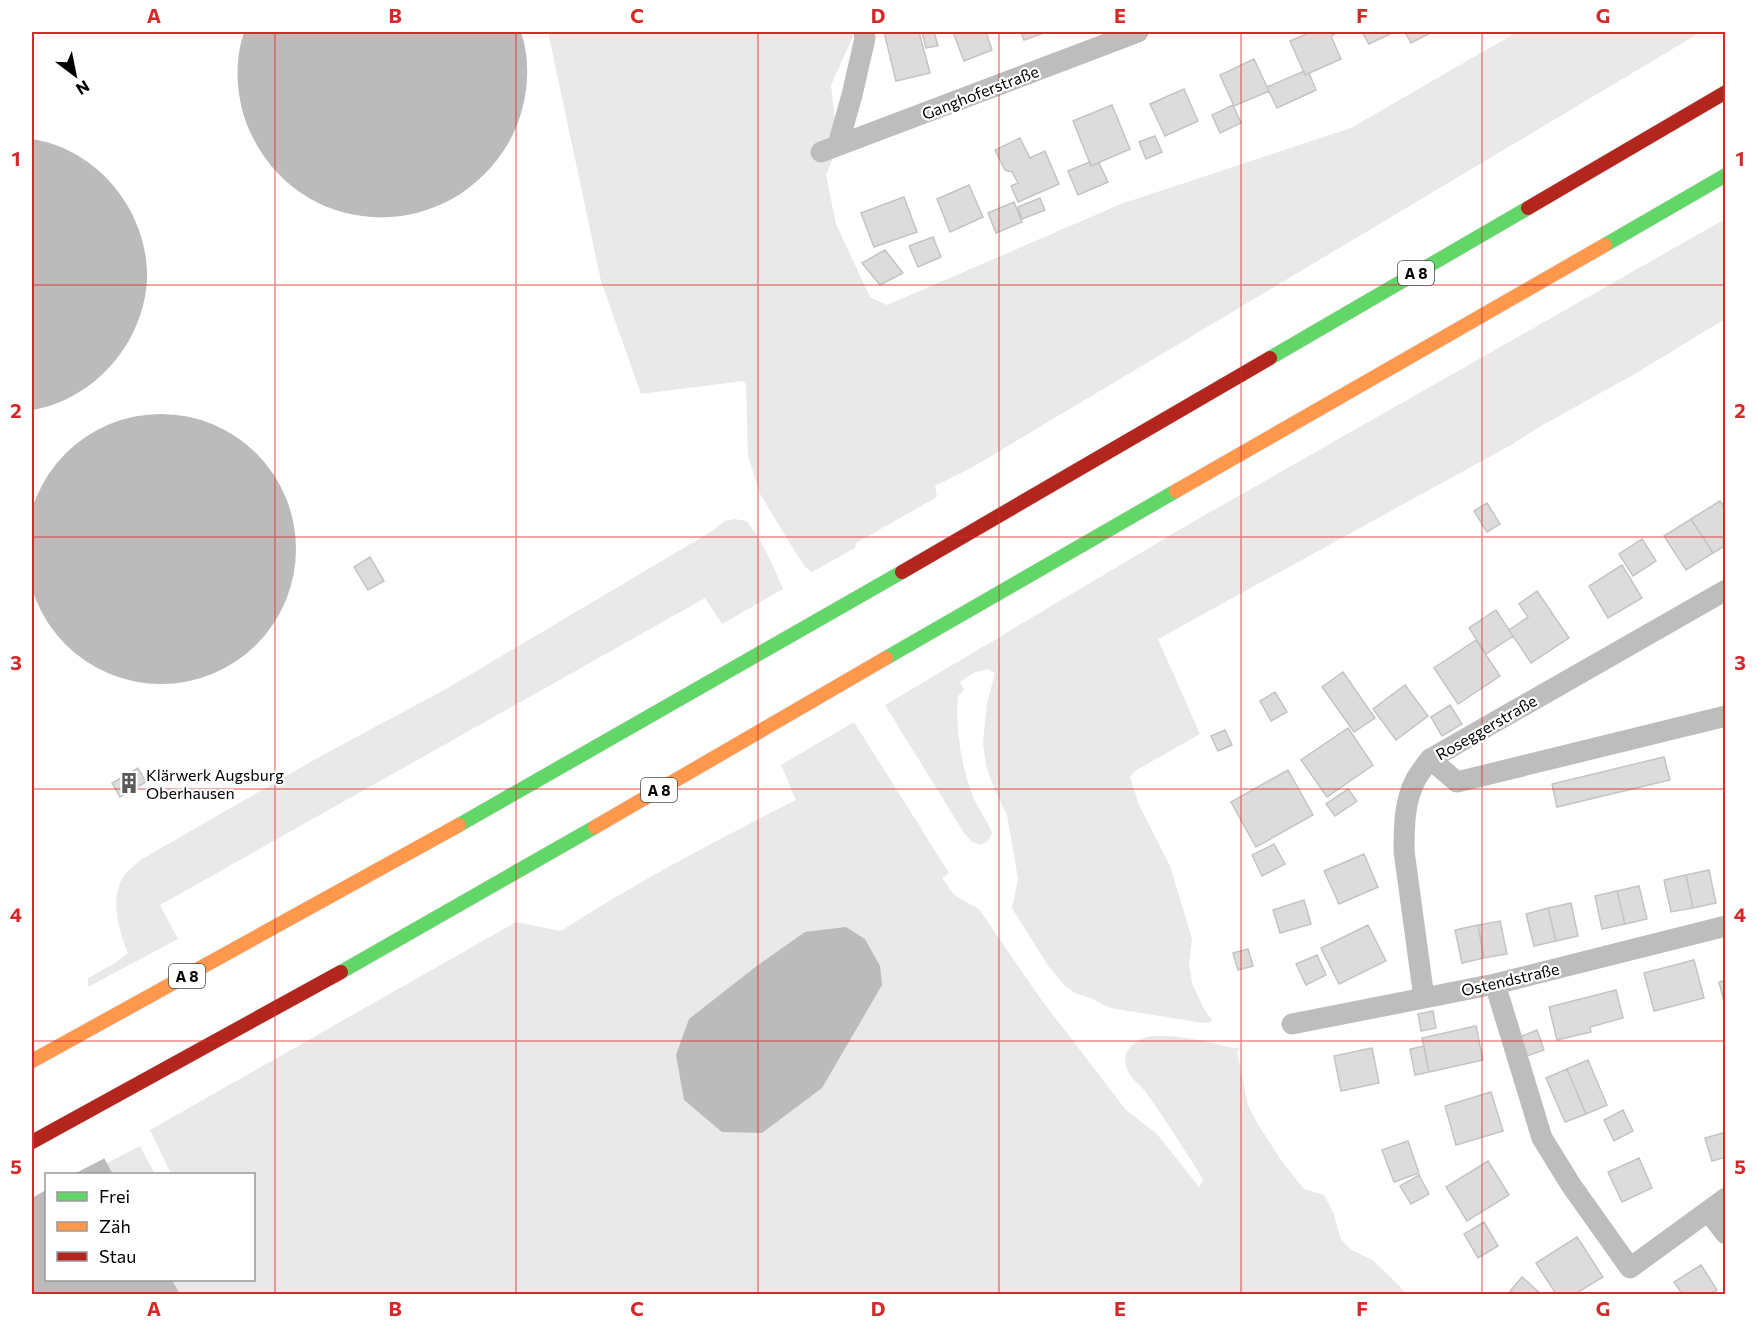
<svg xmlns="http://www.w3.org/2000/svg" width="1757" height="1326" viewBox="0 0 1757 1326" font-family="Commissioner,sans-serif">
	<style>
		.green { fill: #e9e9e9 }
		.water { fill: #bbb }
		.pier { fill: #fff }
		.building { fill: #dcdcdc; stroke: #c4c4c4; stroke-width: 1.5 }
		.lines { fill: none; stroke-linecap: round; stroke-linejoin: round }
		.fast-casing { stroke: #dbdbdb; stroke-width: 15 }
		.slow-casing { stroke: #dbdbdb; stroke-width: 15 }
		.jam-casing { stroke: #dbdbdb; stroke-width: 15 }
		.street { stroke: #bdbdbd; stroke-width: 21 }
		.fast { stroke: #63d668; stroke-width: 14 }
		.slow { stroke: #ff974d; stroke-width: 14 }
		.jam { stroke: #b3261e; stroke-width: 14 }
		.grid { fill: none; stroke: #d62828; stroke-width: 1.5; stroke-opacity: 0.55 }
		.labels { text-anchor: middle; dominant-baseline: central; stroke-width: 4.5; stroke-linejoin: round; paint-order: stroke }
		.shield { fill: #fff; stroke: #4c4c4c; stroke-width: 1.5 }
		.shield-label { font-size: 15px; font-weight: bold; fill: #000 }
		.street-label { font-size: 16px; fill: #000; stroke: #fff }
		.poi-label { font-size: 16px; fill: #000; stroke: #fff; text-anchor: start }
		.neatline { fill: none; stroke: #d62828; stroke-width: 2 }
		.grid-label { font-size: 20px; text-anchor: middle; font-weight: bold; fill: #d62828 }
	</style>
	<rect width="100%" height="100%" fill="#fff"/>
	<path class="green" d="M548,32h306l-1,4 -22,49 7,60 -12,30 10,49 34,73 17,8 234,-101 230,-76 166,-96h184l-730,436 -36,18 2,11 -81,46 -1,5 -43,24 -7,-5 -11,-17 -34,-56 -12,-38 -2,-72 -3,-3 -102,13 -40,-113z
		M1725,219v100l-92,56 -92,51 -30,19 -353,194 42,95 -65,37 -5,6 9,28 31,61 22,73 -3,23 3,21 12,26 8,11 -3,3 -12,-1 -87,-14 -22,-11 -13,-4 -10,-7 -16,-19 -37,-59 6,-29 -5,-30 -6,-34 -14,-29 -7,-21 -3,-22 4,-40 8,-30 -7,-4 -15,4 -13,9 4,8 -6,6c-3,31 4,79 18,107 5,10 12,19 16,30l-4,8 -7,4 -9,-3 -8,-9 -79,-128 306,-182z
		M734,519l13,2c16,21 26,44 36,68l-61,35 -17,-26 -545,307 18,34 -90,48v-9l27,-15 13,-10c-9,-22 -18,-52 -6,-74 5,-9 13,-14 20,-20l179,-103 125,-67 266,-158 13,-10z
		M854,722l95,151 -7,5 12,17 25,14 61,89 86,112 31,24 42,53 4,-6 -2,-5c-18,-29 -36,-57 -56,-85 -6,-7 -17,-15 -19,-25 -5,-16 12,-29 27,-30 19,-1 40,3 59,7 10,2 17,5 27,5l-2,4 11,53 9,18 26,40 21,26 20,6 9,17 8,27 10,11 22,10 34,34h-1227l-8,-14h82v-106h-83l-21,-44 366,-208 45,9c76,-49 154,-90 235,-131l-15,-35z
		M140,1146l15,28h-42l-6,-11z"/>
	<path class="water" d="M244,32h277c12,35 6,78 -12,110 -62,107 -215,99 -262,-17 -11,-30 -13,-63 -3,-93z
		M32,139c66,10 117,73 115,140 -3,64 -53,121 -115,131z
		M26 549a135 135 0 1 1 270 0a135 135 0 1 1-270 0Z
		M846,927l19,12 15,27 2,19 -60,103 -60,45 -40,-1 -38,-32 -8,-45 13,-36 65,-51 51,-36z
		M32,1029l81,145h-67v106h126l8,14h-148z"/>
	<path class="pier" d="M32,1025l2,2 73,130 -33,17h-28v16l-14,8z"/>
	<path class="building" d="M884,32h35l11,41 -34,8z
		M922,32h12l4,14 -12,2z
		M953,32h33l6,18 -28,11z
		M1021,32h25l-22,8z
		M1311,32h23l1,2 -4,2 10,23 -36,16 -15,-34z
		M1362,32h32l-25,12z
		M1405,32h27l-21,11z
		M1254,59l15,32 -35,15 -14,-31z
		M1304,71l1,4 4,-2 7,17 -39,18 -10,-21z
		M1184,89l14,32 -33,15 -15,-32z
		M1112,105l18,44 -39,17 -18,-45z
		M1233,105l8,18 -21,10 -8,-18z
		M1155,136l7,16 -16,7 -7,-17z
		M1020,138l10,20 15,-7 14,33 -41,18 -7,-16 7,-3 -6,-11 -7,-2 -10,-20z
		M1090,162l1,4 8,-3 9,19 -30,13 -10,-24z
		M969,185l14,32 -33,15 -13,-33z
		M904,197l13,35 -43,15 -13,-34z
		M1040,198l5,12 -23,9 -4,-12z
		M1014,202l8,20 -26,11 -8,-20z
		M933,237l8,20 -23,10 -9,-21z
		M885,250l18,23 -23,12 -18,-22z
		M1720,501l6,8v36l-13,8 -22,-34z
		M1487,503l13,21 -13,8 -13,-21z
		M1691,519l22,34 -27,17 -22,-34z
		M1642,539l14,22 -23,15 -14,-22z
		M370,557l14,24 -16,9 -14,-23z
		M1622,565l20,33 -34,20 -19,-32z
		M1537,591l32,47 -38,25 -22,-33 19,-13 -9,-13z
		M1496,610l17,26 -27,18 -17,-26z
		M1476,640l24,36 -42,28 -24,-36z
		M1343,672l32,46 -21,14 -32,-45z
		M1405,685l23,31 -32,24 -23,-31z
		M1275,692l12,20 -16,9 -11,-20z
		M1450,705l12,19 -20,12 -11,-19z
		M1348,728l25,37 -46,32 -26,-37z
		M1225,730l7,15 -14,6 -7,-15z
		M1664,757l6,23 -113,27 -5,-23z
		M138,768l8,14 -26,15 -8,-14z
		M1288,770l25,45 -57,32 -25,-45z
		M1348,789l9,12 -22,15 -9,-12z
		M1274,844l11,20 -23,12 -10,-21z
		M1364,854l14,33 -39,17 -15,-33z
		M1709,870l7,33 -23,5 -7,-33z
		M1686,875l7,33 -22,4 -7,-32z
		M1639,886l8,33 -22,5 -8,-33z
		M1617,891l8,33 -23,5 -7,-33z
		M1304,900l7,24 -31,9 -7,-23z
		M1571,903l7,33 -22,5 -8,-33z
		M1548,908l8,33 -22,5 -8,-32z
		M1500,921l7,33 -23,4 -6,-33z
		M1368,925l18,36 -47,23 -18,-36z
		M1478,925l6,33 -22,5 -7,-33z
		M1248,949l5,17 -15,4 -5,-17z
		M1317,955l9,20 -20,10 -10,-21z
		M1694,960l10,38 -50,13 -10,-38z
		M1726,980v26h-1l-6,-24z
		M1616,990l7,28 -33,9 1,5 -34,8 -8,-33z
		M1433,1011l3,17 -15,3 -3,-17z
		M1476,1026l7,34 -54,12 -7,-34z
		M1537,1030l7,20 -20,7 -7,-19z
		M1424,1046l5,26 -14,3 -5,-26z
		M1372,1048l7,35 -38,8 -7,-35z
		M1588,1060l19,45 -21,9 -19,-45z
		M1567,1069l19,45 -21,8 -19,-44z
		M1491,1092l12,39 -47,14 -11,-39z
		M1623,1110l10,21 -19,10 -10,-21z
		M1726,1132v25l-14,4 -7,-23z
		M1408,1141l11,32 -25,9 -12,-32z
		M1639,1158l13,30 -30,14 -14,-30z
		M1488,1161l21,34 -42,26 -21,-34z
		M1419,1175l10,19 -18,10 -11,-18z
		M1484,1222l14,24 -20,12 -14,-24z
		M1577,1237l26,40 -28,17h-19l-20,-31z
		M1701,1265l16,25 -7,4h-28l-8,-12z
		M1522,1277l19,17h-26l-5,-3z"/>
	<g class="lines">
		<defs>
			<path id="fast" d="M1605,245l121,-70
				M1270,358l258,-150
				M886,658l290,-167
				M459,825l443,-253
				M341,972l254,-145"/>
			<path id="slow" d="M1176,491l429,-246
				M595,827l291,-169
				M32,1061l427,-236"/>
			<path id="jam" d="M1528,208l198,-116
				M902,572l368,-214
				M32,1142l309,-170"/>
		</defs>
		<use href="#fast" class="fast-casing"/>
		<use href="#slow" class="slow-casing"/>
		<use href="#jam" class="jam-casing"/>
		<path class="street" d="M838,145l14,-50 13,-57 -1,-6
			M821,152l317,-120
			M1430,759l27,23 269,-66
			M1495,984l47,154 29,47 59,83 96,-70
			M1424,998l-20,-147c0,-23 0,-50 12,-72 4,-7 9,-13 14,-20l296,-169
			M1292,1024l203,-40 231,-58
			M1708,1211l18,23"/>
		<use href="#fast" class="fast"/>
		<use href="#slow" class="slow"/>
		<use href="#jam" class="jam"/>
	</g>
	<path class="grid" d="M275,32v1262M516,32v1262M758,32v1262M999,32v1262M1241,32v1262M1482,32v1262M32,285h1694M32,537h1694M32,789h1694M32,1041h1694"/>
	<defs>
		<symbol id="building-bare" viewBox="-9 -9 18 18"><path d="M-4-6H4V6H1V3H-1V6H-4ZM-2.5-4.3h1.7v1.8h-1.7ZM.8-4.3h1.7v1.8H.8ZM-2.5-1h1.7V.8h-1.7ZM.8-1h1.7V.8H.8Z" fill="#595959" stroke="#fff" stroke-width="2.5" paint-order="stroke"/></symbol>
	</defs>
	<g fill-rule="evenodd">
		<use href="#building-bare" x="114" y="768" width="30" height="30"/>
	</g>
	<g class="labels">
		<g class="shield">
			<rect x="1398" y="261" width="36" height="24" rx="4.5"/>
			<rect x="641" y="778" width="36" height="24" rx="4.5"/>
			<rect x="169" y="964" width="36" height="24" rx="4.5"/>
		</g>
		<g class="shield-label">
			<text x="1416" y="273">A 8</text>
			<text x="659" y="790">A 8</text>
			<text x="187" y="976">A 8</text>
		</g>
		<g class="street-label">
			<text transform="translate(980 92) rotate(-21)">Ganghoferstraße</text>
			<text transform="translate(1486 727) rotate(-30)">Roseggerstraße</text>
			<text transform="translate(1510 979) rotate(-13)">Ostendstraße</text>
		</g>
		<g class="poi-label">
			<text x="146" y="774">Klärwerk Augsburg<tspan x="146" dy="18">Oberhausen</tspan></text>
		</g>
	</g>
	<rect width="1757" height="1326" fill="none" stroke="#ffffff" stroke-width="66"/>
	<rect x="45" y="1173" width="210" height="108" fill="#ffffff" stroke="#999999" stroke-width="1.5"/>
	<rect x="57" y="1192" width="30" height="9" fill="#63d668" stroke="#999999" stroke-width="1.5"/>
	<text x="99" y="1203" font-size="18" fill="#000000">Frei</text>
	<rect x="57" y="1222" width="30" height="9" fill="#ff974d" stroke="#999999" stroke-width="1.5"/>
	<text x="99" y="1233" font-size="18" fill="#000000">Zäh</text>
	<rect x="57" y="1252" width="30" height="9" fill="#b3261e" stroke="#999999" stroke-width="1.5"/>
	<text x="99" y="1263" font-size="18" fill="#000000">Stau</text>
	<g transform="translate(75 75) rotate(148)" stroke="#ffffff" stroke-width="4.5" paint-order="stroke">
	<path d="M0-4.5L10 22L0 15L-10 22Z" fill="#000000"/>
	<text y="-9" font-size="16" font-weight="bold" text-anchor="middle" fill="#000000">N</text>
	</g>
	<rect x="33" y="33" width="1691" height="1260" class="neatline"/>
	<g class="grid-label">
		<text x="154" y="23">A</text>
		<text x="395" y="23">B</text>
		<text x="637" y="23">C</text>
		<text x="878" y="23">D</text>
		<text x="1120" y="23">E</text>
		<text x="1362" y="23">F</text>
		<text x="1603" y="23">G</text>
		<text x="16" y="166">1</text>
		<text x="1740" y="166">1</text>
		<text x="16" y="418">2</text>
		<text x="1740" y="418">2</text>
		<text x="16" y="670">3</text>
		<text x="1740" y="670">3</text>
		<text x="16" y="922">4</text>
		<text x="1740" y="922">4</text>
		<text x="16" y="1174">5</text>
		<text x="1740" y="1174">5</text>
		<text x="154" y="1316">A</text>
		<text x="395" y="1316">B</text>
		<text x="637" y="1316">C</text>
		<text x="878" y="1316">D</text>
		<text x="1120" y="1316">E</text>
		<text x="1362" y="1316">F</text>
		<text x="1603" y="1316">G</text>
	</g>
</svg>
